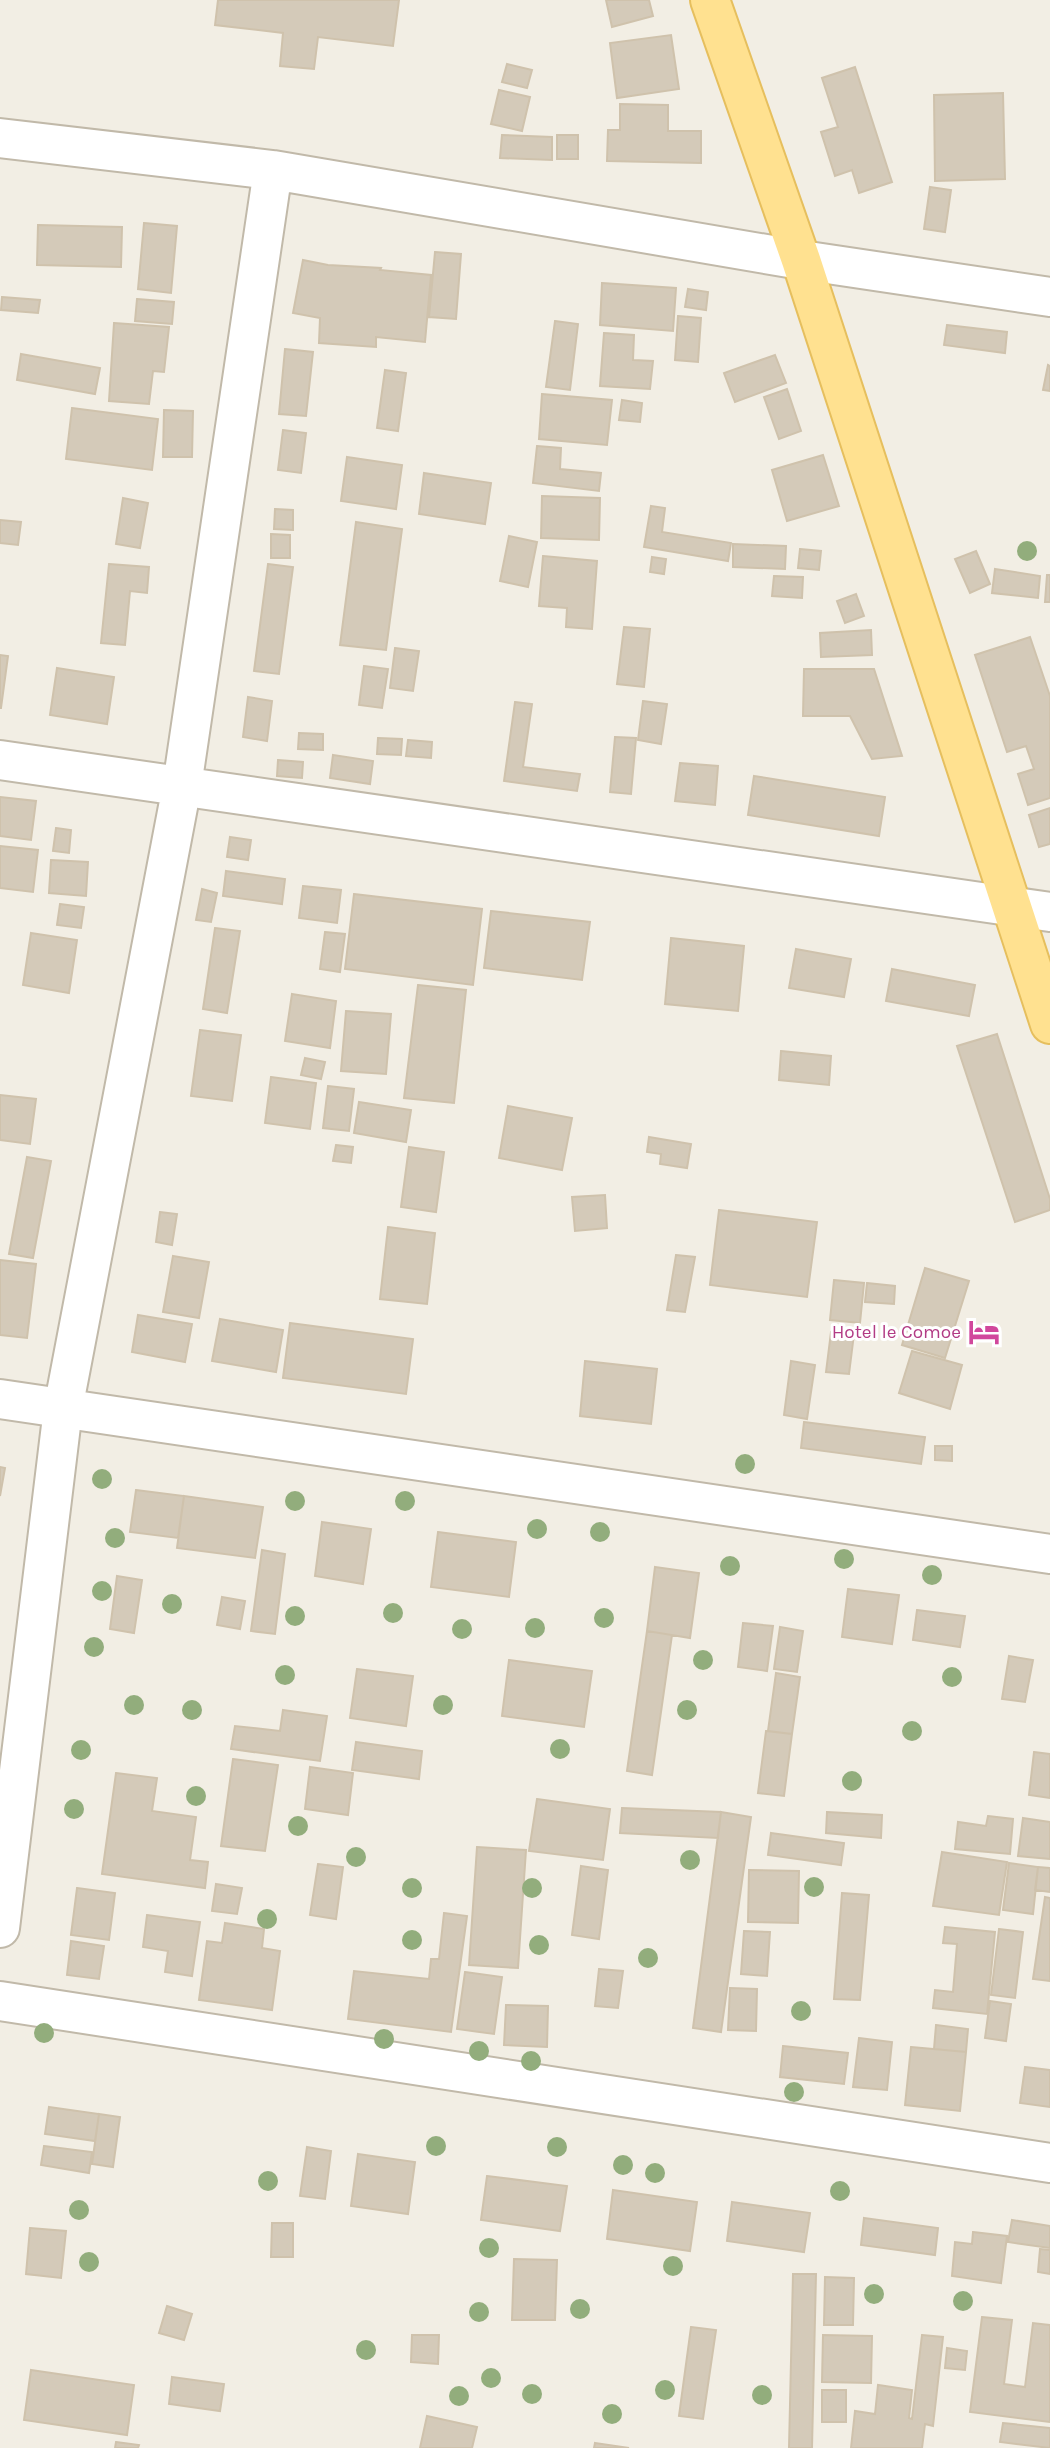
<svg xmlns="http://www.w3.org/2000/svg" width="1050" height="2448" viewBox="0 0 1050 2448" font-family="Karla,sans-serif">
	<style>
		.building { fill: #d4cab9; stroke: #cfc2ac; stroke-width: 2 }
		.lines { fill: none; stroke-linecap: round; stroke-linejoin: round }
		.minor-casing { stroke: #c1b9a9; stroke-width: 42 }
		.major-casing { stroke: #e6bf5e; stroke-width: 42 }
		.minor { stroke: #fff; stroke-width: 38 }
		.major { stroke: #ffe190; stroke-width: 38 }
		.tree { fill: #92ad7c }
		.labels { text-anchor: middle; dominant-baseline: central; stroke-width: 6; stroke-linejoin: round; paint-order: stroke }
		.hotel-label { font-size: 19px; fill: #b23c85; stroke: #fff; text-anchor: end }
	</style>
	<rect width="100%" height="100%" fill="#f2eee4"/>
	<path class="building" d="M218,0h181l-6,46 -75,-9 -4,32 -34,-3 3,-33 -68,-8z
		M606,0h43l4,16 -41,11z
		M671,35l8,54 -62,9 -7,-55z
		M507,64l25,6 -5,18 -25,-6z
		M855,67l37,115 -33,11 -7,-23 -17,6 -14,-44 17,-5 -16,-49z
		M499,90l31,7 -8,34 -31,-7z
		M1003,93l2,86 -70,2 -1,-86z
		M620,104l48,1v26h33v32l-94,-2 1,-31h12z
		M502,135l50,2v23l-52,-2z
		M557,135h21v24h-21z
		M930,187l21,3 -6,42 -21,-3z
		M144,223l33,3 -6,67 -33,-4z
		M38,225l84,2 -1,40 -84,-2z
		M435,252l26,2 -5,65 -27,-2z
		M303,260l25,5 53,3 -1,2 51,5 -6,67 -49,-5v10l-57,-4 1,-25 -27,-5z
		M602,283l74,5 -3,43 -73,-6z
		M688,289l20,3 -2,18 -21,-3z
		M2,297l38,3 -2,13 -37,-3z
		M137,299l37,3 -2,22 -37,-3z
		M678,316l23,2 -3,44 -23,-2z
		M555,321l23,3 -8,66 -24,-3z
		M114,323l55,4 -5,45 -11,-1 -4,33 -40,-3z
		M947,325l60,7 -2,21 -61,-8z
		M604,333l30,2 -1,25 20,1 -3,28 -50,-3z
		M285,349l28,3 -7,64 -27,-2z
		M21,354l79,14 -5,26 -78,-14z
		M775,355l11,28 -51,19 -11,-29z
		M1048,365l2,1v25l-7,-1z
		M385,370l21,3 -8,58 -21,-3z
		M787,389l14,42 -22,8 -15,-42z
		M542,394l70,6 -5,45 -68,-6z
		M622,400l20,3 -2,19 -21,-2z
		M72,408l86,11 -6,51 -86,-11z
		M164,410l29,1 -1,46h-29z
		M283,430l23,3 -5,40 -23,-3z
		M537,446l24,2 -1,21 41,4 -2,18 -66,-8z
		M823,455l16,51 -52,15 -15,-51z
		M347,457l55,8 -6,44 -55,-8z
		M424,473l67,10 -6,41 -66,-10z
		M542,496l58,2 -1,42 -58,-2z
		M123,498l25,5 -8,45 -24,-4z
		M651,506l14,2 -3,24 69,11 -3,18 -84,-14z
		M275,509l18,1v20l-19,-1z
		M0,520l21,2 -3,23 -18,-2z
		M356,522l46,7 -16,121 -46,-5z
		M271,534l19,1v23h-19z
		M509,536l28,6 -9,45 -28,-6z
		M733,544l53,2 -1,23 -52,-2z
		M800,549l21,2 -2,19 -21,-2z
		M976,551l14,33 -20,9 -15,-34z
		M543,556l54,5 -5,68 -26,-2 1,-19 -28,-2z
		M652,557l14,2 -2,15 -14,-2z
		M109,564l40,3 -2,26 -17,-2 -5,54 -24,-2z
		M268,564l25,3 -14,107 -25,-3z
		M995,569l45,7 -2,22 -46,-5z
		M1047,575h3v27h-5z
		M774,576l29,1 -1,21 -30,-2z
		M856,594l8,22 -19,7 -8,-22z
		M624,627l26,2 -6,58 -27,-3z
		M871,630l1,25 -51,2 -1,-24z
		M1030,637l20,59v102l-22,7 -10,-31 16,-5 -8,-23 -19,6 -32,-97z
		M395,648l24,3 -6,40 -23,-3z
		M0,655l8,1 -7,52h-1z
		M364,666l24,3 -6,39 -23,-3z
		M57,668l57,9 -7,47 -57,-9z
		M804,669h70l28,87 -30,3 -22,-43h-47z
		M248,697l24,4 -5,40 -24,-4z
		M643,701l24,3 -6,40 -23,-4z
		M515,702l17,2 -9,63 57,7 -3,17 -73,-10z
		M299,733l24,1v16l-25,-1z
		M615,737l21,1 -5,56 -21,-2z
		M378,738l24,1 -1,16 -24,-1z
		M408,740l24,2 -1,16 -25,-2z
		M333,755l40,6 -3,23 -40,-6z
		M278,760l25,2 -1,16 -25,-2z
		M680,763l38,3 -3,39 -40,-4z
		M754,776l131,21 -6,39 -131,-21z
		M0,797l36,4 -5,39 -31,-4z
		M1050,808v36l-11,3 -10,-32z
		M56,828l15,2 -2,23 -16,-2z
		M230,837l21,3 -3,20 -21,-3z
		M0,846l38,4 -5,42 -33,-4z
		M51,860l37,2 -2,34 -37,-3z
		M226,871l59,8 -3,25 -59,-8z
		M303,886l38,4 -4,33 -38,-5z
		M202,889l15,4 -6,29 -15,-2z
		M354,894l128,15 -9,76 -128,-16z
		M60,904l24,3 -3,21 -24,-3z
		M491,911l99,11 -8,58 -98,-12z
		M215,928l25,3 -13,82 -24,-4z
		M325,932l20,2 -5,38 -20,-3z
		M31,933l46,7 -8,53 -46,-8z
		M671,938l73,8 -6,65 -73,-7z
		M796,949l55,10 -7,38 -55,-9z
		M892,969l83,16 -6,31 -83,-15z
		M418,985l48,5 -12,113 -50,-5z
		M292,994l44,7 -6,47 -45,-7z
		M346,1011l45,3 -5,60 -45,-3z
		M200,1030l41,5 -9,66 -41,-5z
		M997,1034l53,165v11l-35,12 -58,-176z
		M781,1051l50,5 -2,29 -50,-5z
		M305,1058l20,4 -4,17 -20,-4z
		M271,1077l45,6 -6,46 -45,-6z
		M328,1086l26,3 -5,42 -26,-3z
		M0,1095l36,4 -6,45 -30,-4z
		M359,1102l52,8 -5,32 -52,-9z
		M508,1106l64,12 -10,52 -63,-12z
		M649,1137l42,7 -4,24 -27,-4 1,-10 -14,-2z
		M336,1145l17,2 -2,16 -18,-2z
		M409,1147l35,5 -8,60 -35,-5z
		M27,1157l24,4 -18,97 -24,-4z
		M605,1195l2,33 -32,3 -3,-34z
		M719,1210l98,12 -10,75 -97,-12z
		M160,1212l17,2 -5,31 -16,-3z
		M388,1227l47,6 -8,71 -47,-5z
		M676,1255l19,2 -10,55 -18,-2z
		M173,1256l36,6 -10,56 -36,-6z
		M0,1260l36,4 -9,74 -27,-3z
		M925,1268l44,13 -24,77 -43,-13z
		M834,1280l30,3 -4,40 -30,-3z
		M867,1283l28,3 -1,18 -29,-2z
		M138,1315l54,9 -7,38 -53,-10z
		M220,1319l63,11 -7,42 -64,-11z
		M290,1323l123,16 -7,55 -123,-16z
		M831,1332l23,2 -5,40 -23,-2z
		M912,1351l50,14 -12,44 -51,-16z
		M585,1361l72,8 -6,55 -71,-8z
		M791,1361l24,4 -8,54 -23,-4z
		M804,1422l121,15 -4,27 -120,-16z
		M935,1446h17v15l-17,-1z
		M0,1467l5,1 -5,28z
		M136,1490l48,6 -6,42 -48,-6z
		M184,1496l79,11 -8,51 -78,-10z
		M322,1522l49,7 -8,55 -48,-8z
		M438,1532l78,10 -7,55 -78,-10z
		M262,1550l23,4 -10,80 -24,-3z
		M655,1567l44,6 -9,65 -43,-7z
		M117,1576l25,4 -8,53 -24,-4z
		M848,1589l51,6 -7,49 -50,-7z
		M222,1597l23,4 -5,28 -23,-4z
		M917,1610l48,6 -5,31 -47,-7z
		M743,1623l30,3 -6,45 -29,-4z
		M780,1627l23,4 -6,41 -23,-3z
		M647,1631l25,4 -20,140 -25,-4z
		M1009,1656l24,4 -8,42 -23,-3z
		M509,1660l83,11 -8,56 -82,-11z
		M357,1669l56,7 -7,50 -56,-8z
		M776,1673l24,4 -8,57 -24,-3z
		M283,1710l44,6 -7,45 -89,-12 4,-23 45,5z
		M766,1731l26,3 -8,62 -26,-3z
		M356,1742l66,9 -3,28 -67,-9z
		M1034,1752l16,2v44l-21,-3z
		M233,1759l45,6 -13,86 -44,-5z
		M310,1767l43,6 -5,42 -43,-6z
		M116,1773l41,5 -5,33 44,6 -6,43 18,2 -3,26 -103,-14z
		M537,1799l73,10 -7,51 -74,-9z
		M622,1808l99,4 -3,26 -98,-5z
		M721,1812l30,5 -30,215 -28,-4z
		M827,1812l55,3 -1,23 -55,-5z
		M988,1816l25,3 -3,35 -55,-5 3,-27 28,4z
		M1023,1818l27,4v37l-32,-3z
		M771,1833l73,10 -3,22 -73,-10z
		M477,1847l49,3 -8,118 -49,-3z
		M942,1852l65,10 -8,53 -66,-9z
		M1009,1863l29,4 -5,47 -30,-4z
		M318,1864l25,3 -7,52 -26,-4z
		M581,1866l27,4 -9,69 -27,-4z
		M1038,1867l12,1v24l-15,-2z
		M749,1870l50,1 -1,52 -50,-1z
		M216,1884l26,4 -5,26 -25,-3z
		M77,1888l38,5 -6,47 -38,-5z
		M842,1893l27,2 -9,105 -26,-1z
		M1045,1897l5,1v83l-17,-2z
		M444,1913l23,3 -16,116 -103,-13 6,-48 75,8 2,-20h8z
		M147,1915l53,7 -8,54 -27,-4 3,-21 -25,-4z
		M225,1923l39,6 -2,19 18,3 -8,59 -73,-10 8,-59 15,2z
		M945,1927l50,5 -8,82 -54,-6 2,-18 18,2 4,-48 -14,-1z
		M999,1929l24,3 -8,66 -24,-3z
		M744,1931l26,1 -3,44 -26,-2z
		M71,1941l33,5 -5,33 -32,-4z
		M599,1969l24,2 -5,37 -23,-2z
		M465,1972l37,5 -8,57 -37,-5z
		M730,1988l27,1 -1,42 -28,-1z
		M990,2001l21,3 -5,37 -21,-3z
		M506,2005l42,1 -1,41 -43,-2z
		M936,2025l32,4 -2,23 -32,-3z
		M859,2038l33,4 -5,48 -34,-3z
		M783,2046l65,7 -4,31 -64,-7z
		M911,2047l55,5 -6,59 -55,-6z
		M1025,2067l25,3v37l-30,-4z
		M49,2107l50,7 -4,27 -50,-7z
		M99,2114l21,3 -7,50 -21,-3z
		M44,2146l48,6 -3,21 -48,-8z
		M307,2147l24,4 -6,48 -25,-3z
		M358,2154l57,8 -7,52 -57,-8z
		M487,2176l80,10 -7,45 -79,-11z
		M613,2190l84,12 -7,49 -83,-12z
		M732,2202l78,11 -6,39 -77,-11z
		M864,2218l74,10 -3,27 -74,-10z
		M1012,2220l38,6v22l-42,-6z
		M272,2223h21v34h-22z
		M30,2228l36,3 -5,47 -35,-4z
		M973,2232l34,4 -6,47 -49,-7 3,-34 17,2z
		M1040,2249l10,1v24l-12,-2z
		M514,2259l43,1 -2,60h-43z
		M793,2274h23l-4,174h-23z
		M825,2277l29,1 -1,47h-29z
		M167,2306l25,8 -8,26 -25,-7z
		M982,2317l30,3 -8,64 21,3 8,-64 17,2v97l-80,-10z
		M691,2327l25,3 -13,89 -24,-3z
		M412,2335h27l-1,29 -27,-2z
		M823,2335l49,1 -1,47 -49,-1z
		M922,2335l21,2 -10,89 -8,-2 -3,24h-71l4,-37 20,3 3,-29 34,5 -3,28 3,1z
		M947,2348l20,3 -2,19 -20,-2z
		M31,2370l103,15 -7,50 -103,-15z
		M172,2377l52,7 -4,27 -51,-7z
		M822,2390h24v32h-24z
		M427,2416l50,11 -5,21h-52z
		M1003,2423l47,5v20l-50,-6z
		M116,2442l23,3 -1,3h-23z
		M595,2443l34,5h-35z"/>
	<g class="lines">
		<defs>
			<path id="minor" d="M0,138l273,32 528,90 249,37
				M0,760l1050,152
				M0,1399l1050,155
				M0,1928l63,-519 119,-623 91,-616
				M0,2001l1050,162"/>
			<path id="major" d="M710,0l91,260 249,764"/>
		</defs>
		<use href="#minor" class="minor-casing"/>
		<use href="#major" class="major-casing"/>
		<use href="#minor" class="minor"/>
		<use href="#major" class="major"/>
	</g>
	<g class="tree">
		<circle cx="1027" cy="551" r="10"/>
		<circle cx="745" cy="1464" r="10"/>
		<circle cx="102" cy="1479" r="10"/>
		<circle cx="295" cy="1501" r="10"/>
		<circle cx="405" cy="1501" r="10"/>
		<circle cx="537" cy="1529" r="10"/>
		<circle cx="600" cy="1532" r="10"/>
		<circle cx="115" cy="1538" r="10"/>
		<circle cx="844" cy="1559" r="10"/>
		<circle cx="730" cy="1566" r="10"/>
		<circle cx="932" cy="1575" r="10"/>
		<circle cx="102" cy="1591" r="10"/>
		<circle cx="172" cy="1604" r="10"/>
		<circle cx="393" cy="1613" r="10"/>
		<circle cx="295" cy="1616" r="10"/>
		<circle cx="604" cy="1618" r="10"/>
		<circle cx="535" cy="1628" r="10"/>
		<circle cx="462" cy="1629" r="10"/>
		<circle cx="94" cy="1647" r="10"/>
		<circle cx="703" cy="1660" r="10"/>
		<circle cx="285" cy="1675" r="10"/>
		<circle cx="952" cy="1677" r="10"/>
		<circle cx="134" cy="1705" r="10"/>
		<circle cx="443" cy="1705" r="10"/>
		<circle cx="192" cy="1710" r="10"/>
		<circle cx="687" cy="1710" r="10"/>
		<circle cx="912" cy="1731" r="10"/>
		<circle cx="560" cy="1749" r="10"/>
		<circle cx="81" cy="1750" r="10"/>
		<circle cx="852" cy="1781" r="10"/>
		<circle cx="196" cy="1796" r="10"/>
		<circle cx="74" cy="1809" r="10"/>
		<circle cx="298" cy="1826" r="10"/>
		<circle cx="356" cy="1857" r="10"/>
		<circle cx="690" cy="1860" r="10"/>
		<circle cx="814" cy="1887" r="10"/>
		<circle cx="412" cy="1888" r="10"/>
		<circle cx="532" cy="1888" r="10"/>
		<circle cx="267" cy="1919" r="10"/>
		<circle cx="412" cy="1940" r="10"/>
		<circle cx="539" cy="1945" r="10"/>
		<circle cx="648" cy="1958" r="10"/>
		<circle cx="801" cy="2011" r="10"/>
		<circle cx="44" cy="2033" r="10"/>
		<circle cx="384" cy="2039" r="10"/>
		<circle cx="479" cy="2051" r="10"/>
		<circle cx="531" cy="2061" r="10"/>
		<circle cx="794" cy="2092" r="10"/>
		<circle cx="436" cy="2146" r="10"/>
		<circle cx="557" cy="2147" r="10"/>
		<circle cx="623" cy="2165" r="10"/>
		<circle cx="655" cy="2173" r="10"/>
		<circle cx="268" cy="2181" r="10"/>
		<circle cx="840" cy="2191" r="10"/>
		<circle cx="79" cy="2210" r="10"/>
		<circle cx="489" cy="2248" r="10"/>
		<circle cx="89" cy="2262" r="10"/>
		<circle cx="673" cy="2266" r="10"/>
		<circle cx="874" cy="2294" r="10"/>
		<circle cx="963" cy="2301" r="10"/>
		<circle cx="580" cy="2309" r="10"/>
		<circle cx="479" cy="2312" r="10"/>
		<circle cx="366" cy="2350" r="10"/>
		<circle cx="491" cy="2378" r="10"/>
		<circle cx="665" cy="2390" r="10"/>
		<circle cx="532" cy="2394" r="10"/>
		<circle cx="762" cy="2395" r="10"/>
		<circle cx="459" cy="2396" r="10"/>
		<circle cx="612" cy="2414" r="10"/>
	</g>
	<defs>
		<symbol id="hotel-bare" viewBox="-9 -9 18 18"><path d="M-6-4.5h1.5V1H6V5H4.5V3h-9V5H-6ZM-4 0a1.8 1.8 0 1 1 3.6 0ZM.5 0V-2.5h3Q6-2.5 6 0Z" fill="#d1479c" stroke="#fff" stroke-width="2.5" paint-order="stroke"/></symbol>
	</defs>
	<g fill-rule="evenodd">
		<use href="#hotel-bare" x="962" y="1310" width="44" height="44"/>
	</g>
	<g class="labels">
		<g class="hotel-label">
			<text x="961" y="1332">Hotel le Comoe</text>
		</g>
	</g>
</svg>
